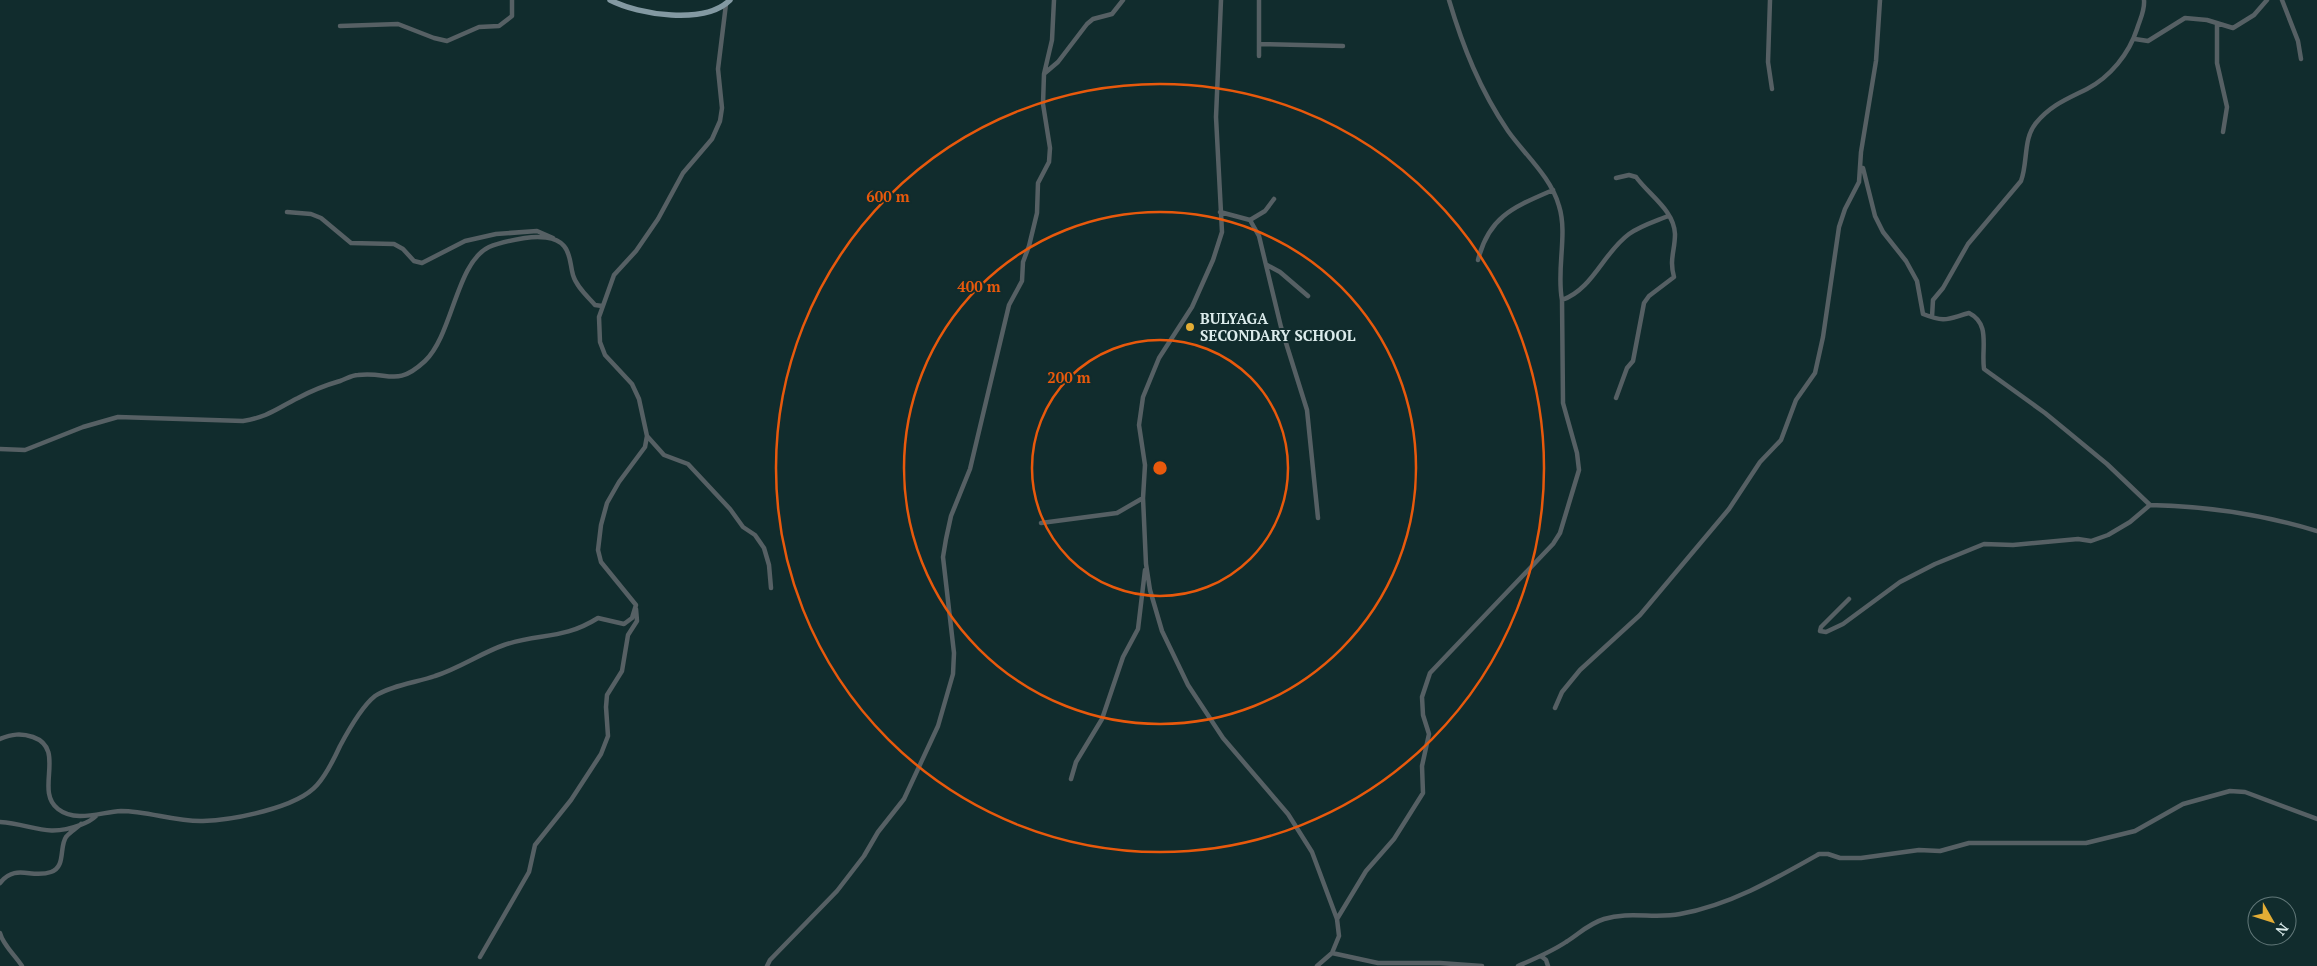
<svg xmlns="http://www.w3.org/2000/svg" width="2317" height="966" viewBox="0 0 2317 966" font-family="'PT Serif',serif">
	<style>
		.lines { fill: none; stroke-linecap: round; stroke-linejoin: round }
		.minor { stroke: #566064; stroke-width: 4.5 }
		.major { stroke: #8399a2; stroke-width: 5.5 }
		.ring { fill: none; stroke: #e8590c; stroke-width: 2.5 }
		.poi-dot { fill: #e4ad35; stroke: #112c2d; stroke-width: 2 }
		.labels { text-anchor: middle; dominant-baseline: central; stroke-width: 4; stroke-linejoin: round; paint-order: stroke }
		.poi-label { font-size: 15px; font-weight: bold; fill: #dbebeb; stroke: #112c2d; text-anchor: start }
		.centre { fill: #e8590c; stroke: #112c2d; stroke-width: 2.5 }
		.ring-label { font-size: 15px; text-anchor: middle; font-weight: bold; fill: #e8590c; stroke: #112c2d; stroke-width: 4; stroke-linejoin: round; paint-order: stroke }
	</style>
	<rect width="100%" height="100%" fill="#112c2d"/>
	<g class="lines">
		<path class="minor" d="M1221,0l-5,117 6,115 -9,28 -21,47 -33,51 -16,39 -4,28 6,40 -2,33 3,66 4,26 12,41 26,54 35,53 65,76 24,38 25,67 2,17 -7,17 -15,13
			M1770,0l-2,62 4,27
			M2282,0l16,41 3,18
			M2217,24v39l10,44 -4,25
			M340,26l58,-2 36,14 13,3 32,-14 20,-1 13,-10v-16
			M2135,39l13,2 37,-23 22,2 26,8 21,-13 13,-15
			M1259,44l84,2
			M1259,56v-56
			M1045,73l13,-11 29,-38 6,-5 19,-5 11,-14
			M1863,168l12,48 8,16 23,29 11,20 6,33c23,9 24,5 46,-1 22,11 12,35 15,56l61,44 62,51 43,41c56,1 114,10 167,26
			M287,212l24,2 10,4 30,25 43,1 9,5 11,12 8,2 43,-22 31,-7 41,-3 16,7
			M1220,212l30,8 9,16 22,91 26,83 11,108
			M1250,220l15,-9 9,-12
			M1478,260c11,-44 36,-53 75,-70
			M1267,265l13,7 28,24
			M1562,300c31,-11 41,-47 67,-66 11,-8 27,-13 39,-18
			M1932,317l1,-17 10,-12 25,-44 53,-63c7,-18 2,-43 15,-58 15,-18 31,-24 51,-34 23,-12 42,-35 50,-60 3,-10 8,-18 7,-29
			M1616,398l11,-30 6,-7 11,-58 5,-7 25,-19c-5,-18 1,-26 1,-43 -1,-24 -26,-39 -39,-57l-7,-2 -13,3
			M647,436l17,19 24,9 42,45 13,18 12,8 9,13 5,17 2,23
			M0,449l25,1 58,-23 35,-10 125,4c25,-4 33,-12 55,-23 13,-7 28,-13 42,-17 6,-2 12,-6 18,-6 31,-4 38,13 67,-14 28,-27 31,-98 64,-114 11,-5 24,-7 36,-9 12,-2 31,-2 39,8 7,8 6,19 9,29 3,11 14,21 22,30l7,1
			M1041,523l76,-10 26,-15
			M1849,599l-28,28 -1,4 6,1 17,-8 57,-42 35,-18 49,-20 29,1 65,-6 13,2 17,-6 22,-13 20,-17
			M1555,708l7,-16 18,-22 60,-55 89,-106 31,-47 21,-22 15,-40 19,-27 8,-36 16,-110 6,-18 14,-27 2,-30 15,-91 4,-61
			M0,739c12,-5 21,-6 33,-2 34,12 1,54 25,72 18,14 43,3 63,2 27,0 55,11 82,10 30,-1 94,-13 114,-36 9,-10 17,-26 23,-39 8,-15 21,-39 35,-50 14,-10 43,-14 60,-20 25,-8 46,-23 69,-31 36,-12 59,-5 94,-27l26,6 8,-6 4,-13 -35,-43 -3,-12 3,-25 6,-22 12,-21 26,-35 2,-11 -8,-37 -7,-15 -27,-29 -5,-13 -1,-25 15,-42 22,-24 22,-32 25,-46 29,-34 8,-18 2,-13 -4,-39 8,-65
			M1071,779l5,-17 26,-43 21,-62 15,-28 7,-59
			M0,822c32,2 46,16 80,3 6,-2 11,-4 16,-9
			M0,883c16,-20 31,-4 51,-11 15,-5 8,-25 15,-35 4,-5 11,-9 15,-13
			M1337,919l29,-48 28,-32 29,-46 -1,-27 7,-32 -6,-19 -1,-18 8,-24 123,-129 7,-11 19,-63 -2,-17 -14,-50 -1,-103c-6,-30 6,-66 -3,-94 -8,-29 -34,-51 -51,-75 -28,-41 -45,-84 -59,-131
			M0,933c3,12 15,22 22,33
			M1332,953l46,10h62l42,3
			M1541,956l5,4 2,6
			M480,957l49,-85 6,-27 36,-45 30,-46 7,-18 -2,-29 1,-12 15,-24 6,-36 9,-14 -1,-12
			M767,966l3,-6 67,-69 27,-35 14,-24 26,-33 34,-73 15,-52 1,-21 -11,-96 3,-18 5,-23 19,-47 39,-164 13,-24 1,-19 6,-16 8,-33 1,-30 11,-21 1,-14 -7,-44 1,-30 8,-34 2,-40
			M1518,966c16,-7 33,-14 48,-24 13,-8 22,-18 38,-23 25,-8 51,0 76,-5 50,-9 95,-35 139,-60h9l12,4h21l58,-8 21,1 29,-8h117l49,-12 48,-27 47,-13 15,1 72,27"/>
		<path class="major" d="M610,0c29,15 95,25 120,0"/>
	</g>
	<g class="ring">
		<circle cx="1160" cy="468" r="128"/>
		<circle cx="1160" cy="468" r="256"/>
		<circle cx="1160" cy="468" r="384"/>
	</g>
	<circle class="poi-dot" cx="1190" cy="327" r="5"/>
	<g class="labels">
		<g class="poi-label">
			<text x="1200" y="318">BULYAGA<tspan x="1200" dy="17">SECONDARY SCHOOL</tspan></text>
		</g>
	</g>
	<circle cx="1160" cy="468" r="8" class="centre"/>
	<g class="ring-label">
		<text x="888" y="202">600 m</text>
		<text x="979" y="292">400 m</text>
		<text x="1069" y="383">200 m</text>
	</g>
	<g transform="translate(2272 921) rotate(129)"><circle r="24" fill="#112c2d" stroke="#627879"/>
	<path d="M0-4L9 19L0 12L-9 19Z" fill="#e4ad35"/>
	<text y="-8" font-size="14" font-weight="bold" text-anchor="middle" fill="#dbebeb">N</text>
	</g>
</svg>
